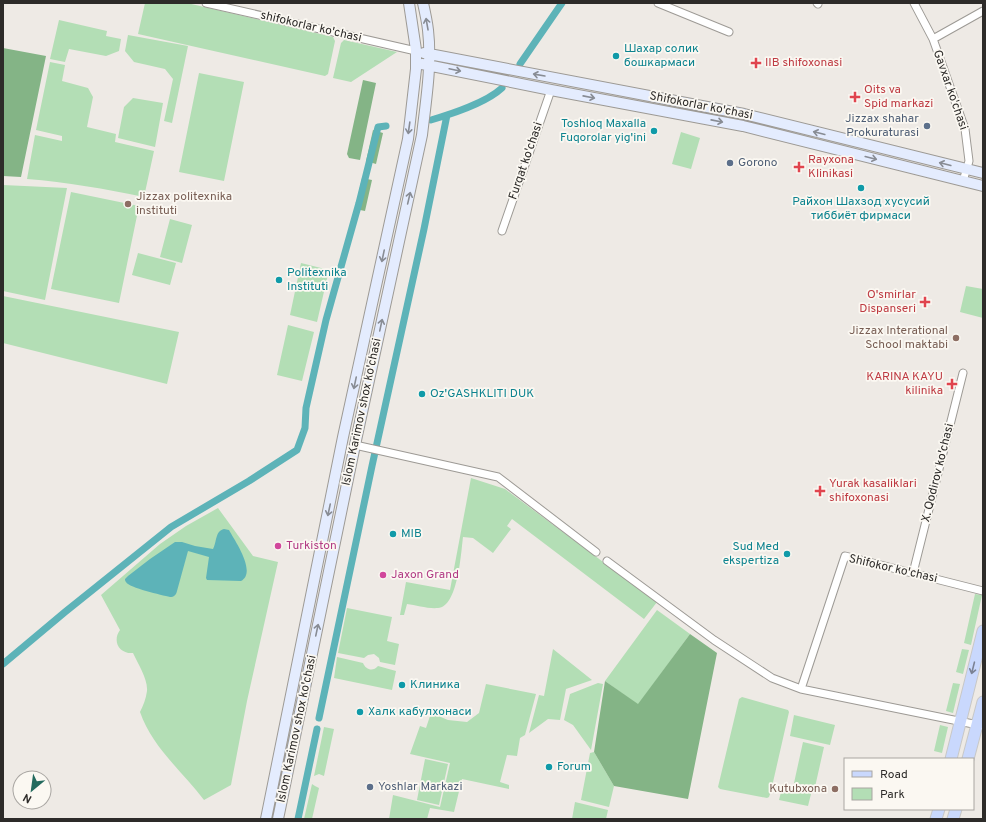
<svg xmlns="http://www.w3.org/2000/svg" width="986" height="822" viewBox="0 0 986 822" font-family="Overpass,sans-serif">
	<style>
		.green { fill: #b3deb5 }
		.forest { fill: #84b486 }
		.water { fill: #5db3b8 }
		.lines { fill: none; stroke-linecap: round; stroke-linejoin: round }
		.canal { stroke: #5db3b8; stroke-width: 7 }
		.street-casing { stroke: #9d9a95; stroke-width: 9 }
		.secondary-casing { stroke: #9d9a95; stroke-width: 12 }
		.primary-casing { stroke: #c8c8c7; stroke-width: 13 }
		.street { stroke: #fff; stroke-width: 7 }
		.secondary { stroke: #e4ecfe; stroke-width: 10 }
		.primary { stroke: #c9d8fd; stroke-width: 11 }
		.oneway { stroke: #888c94 }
		.oneway2 { stroke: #7b8293 }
		.culture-dot { fill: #0f9aa8; stroke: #fbf8f2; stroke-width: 1.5 }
		.health-dot { fill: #e0444e; stroke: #fbf8f2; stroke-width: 1.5 }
		.service-dot { fill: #5c6f8a; stroke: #fbf8f2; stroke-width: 1.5 }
		.education-dot { fill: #8d6e63; stroke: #fbf8f2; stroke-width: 1.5 }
		.hotel-dot { fill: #d1479c; stroke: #fbf8f2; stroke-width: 1.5 }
		.labels { text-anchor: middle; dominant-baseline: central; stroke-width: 3.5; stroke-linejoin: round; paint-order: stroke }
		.street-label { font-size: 12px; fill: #2d2b29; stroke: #fbf8f2 }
		.culture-label { font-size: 12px; fill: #0d838f; stroke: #fbf8f2; text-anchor: start }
		.health-label { font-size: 12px; fill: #be3a42; stroke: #fbf8f2; text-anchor: start }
		.service-label { font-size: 12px; fill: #4e5e75; stroke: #fbf8f2; text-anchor: start }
		.education-label { font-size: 12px; fill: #785e54; stroke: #fbf8f2; text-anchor: end }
		.hotel-label { font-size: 12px; fill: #b23c85; stroke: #fbf8f2; text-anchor: start }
	</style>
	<rect width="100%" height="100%" fill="#eeeae5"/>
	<path class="green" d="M145,3h42l146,34 2,4 -7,33 -3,2 -187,-42z
		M59,20l48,11 -1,5 15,3 -2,12 -13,5 -37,-7 -4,13 -15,-3z
		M128,35l60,11 -16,77 -8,-2 9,-42 -8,-10 -31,-7 -9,-11z
		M344,40l53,12 -46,30 -18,-4 8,-35z
		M50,62l15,3 -3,16 26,7 5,9 -6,30 29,7 -1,8 39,9 -10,46c-39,-8 -77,-15 -117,-18l8,-44 27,6v-5l-26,-6z
		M199,73l45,9 -20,99 -45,-9z
		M133,98l30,5 -8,44 -37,-9 6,-31z
		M681,132l19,6 -9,31 -19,-5z
		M3,185l64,3 -22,112 -42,-9z
		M71,192l68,14 -20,97 -68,-14z
		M170,219l22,6 -10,38 -22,-6z
		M138,253l38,10 -6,22 -38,-10z
		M301,263l28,7 -12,52 -27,-7z
		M966,286l17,3v29l-23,-6z
		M3,296l176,36 -12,52 -164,-41z
		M288,325l26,7 -12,49 -25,-6z
		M471,478l34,11 152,113 -13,17 -132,-100 -5,7 4,3 -18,24 -20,-15 -10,-1c-2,16 -5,70 -25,71 -10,1 -22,-3 -31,-4l-3,11h-4l6,-33 44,8z
		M218,508l35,48 25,6 -31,139 -16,84 -27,15c-22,-29 -52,-53 -64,-88 3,-6 6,-13 7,-21 1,-12 -9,-27 -14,-38 -14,1 -21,-12 -13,-23l-19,-35 59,-51 26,-18z
		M975,594l7,1 -11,50 -7,-2z
		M347,608l45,9 -5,24 12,3 -4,21 -15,-3 -1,-4 -5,-4 -6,1 -4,3 -26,-5z
		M657,610l33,24 -52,71 -33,-24z
		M553,649l39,31 -26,9 -6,31 -12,-1 -19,14 10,-38 5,1z
		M962,649l7,1 -6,24 -7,-2z
		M337,657l26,6c3,7 10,9 15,3l18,5 -4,19 -58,-12z
		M598,683l5,1 -12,66 -18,-25 -9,-5 6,-26z
		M953,683l7,1 -7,29 -7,-2z
		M486,684l50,10 -11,41 -5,3 -3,18 -10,-1 -7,27 9,3v4l-47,-10 -8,33 -24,-4 -3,11h-38l4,-24 47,12 10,-44 -40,-9 10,-28 6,2 5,-15 17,7 19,2 12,-9z
		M742,697l46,13 1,2 -18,79 -2,6 -2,1 -47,-9 -2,-2 21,-88z
		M794,715l41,10 -5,20 -40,-9z
		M940,725l8,2 -6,26 -8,-2z
		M324,727l10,2 -10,47 -5,-2 -5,2z
		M803,742l21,5 -9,40 -21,-4z
		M594,752l20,34 -5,21 -28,-7 9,-47z
		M425,759l23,5 -9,41 -22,-5z
		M312,784l3,2 4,2 -7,31h-8z
		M783,784l29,6 -4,16 -29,-6z
		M575,802l33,8 -2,9h-34z"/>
	<path class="forest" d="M3,48l43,8 -25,121 -18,-1z
		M363,80l13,3 -16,77 -11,-2 -2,-4z
		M373,130l10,3 -7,31 -10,-3z
		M362,178l10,2 -7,31 -10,-2z
		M690,634l27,19 -29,146 -74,-13 -20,-34 11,-71 33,23z"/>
	<path class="water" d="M224,529l5,1c6,11 28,42 12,51l-34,-1 -1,-2 3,-21 -21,-6 -11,40c-1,4 -3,6 -7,6 -8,-2 -41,-9 -44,-15 -1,-1 -1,-2 -1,-3l3,-3 22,-17 25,-17h7l13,4 18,3c4,-7 2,-18 11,-20z"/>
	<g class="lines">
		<path class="canal" d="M520,64l42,-61
			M431,120c21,-6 56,-18 71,-32
			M3,664l62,-52 106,-85 78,-46 48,-31 8,-22 1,-20 20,-88 33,-117 19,-76 8,-1
			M319,718l53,-252 52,-237 23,-114
			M298,819l19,-90"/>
		<defs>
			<path id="street" d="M206,3l210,48
				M658,3l71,29
				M817,3l1,1
				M914,3l19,36 32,90 4,32 -6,20
				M933,39l50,-28
				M502,231l49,-141
				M355,445l143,32 98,75
				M607,561l107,79 58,38 29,11 182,37
				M913,573l50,-200
				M801,689l44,-133 138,35"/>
			<path id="secondary" d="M424,53l320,61 239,59
				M422,64l129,26 192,36 240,60
				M266,819l77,-382 65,-298 8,-70v-19l-7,-47
				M278,819l77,-374 67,-310c4,-35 10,-70 6,-105 -1,-9 -3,-18 -5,-27"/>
			<path id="primary" d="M951,759l32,-128
				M968,759l15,-57
				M936,819l3,-10
				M953,819l3,-10"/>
		</defs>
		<use href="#street" class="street-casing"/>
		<use href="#secondary" class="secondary-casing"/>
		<use href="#primary" class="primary-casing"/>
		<use href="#street" class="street"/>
		<use href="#secondary" class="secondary"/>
		<use href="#primary" class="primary"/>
	</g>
	<defs><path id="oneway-shaft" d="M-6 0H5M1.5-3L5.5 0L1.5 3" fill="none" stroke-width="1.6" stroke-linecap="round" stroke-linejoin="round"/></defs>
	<g class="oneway">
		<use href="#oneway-shaft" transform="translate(427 24) rotate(-100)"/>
		<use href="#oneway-shaft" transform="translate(455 70) rotate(12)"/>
		<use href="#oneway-shaft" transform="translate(539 75) rotate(-170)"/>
		<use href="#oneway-shaft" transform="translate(589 97) rotate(11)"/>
		<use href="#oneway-shaft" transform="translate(717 121) rotate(11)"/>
		<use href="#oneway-shaft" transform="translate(409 128) rotate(98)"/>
		<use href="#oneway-shaft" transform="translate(819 133) rotate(-166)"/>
		<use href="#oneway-shaft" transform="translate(871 158) rotate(14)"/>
		<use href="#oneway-shaft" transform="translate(945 164) rotate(-166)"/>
		<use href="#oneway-shaft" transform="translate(409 198) rotate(-77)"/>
		<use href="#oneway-shaft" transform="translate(383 256) rotate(102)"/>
		<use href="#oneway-shaft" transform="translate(381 325) rotate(-78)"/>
		<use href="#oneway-shaft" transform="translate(355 383) rotate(102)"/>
		<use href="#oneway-shaft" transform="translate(329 510) rotate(102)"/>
		<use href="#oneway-shaft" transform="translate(317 630) rotate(-78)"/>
	</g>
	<use class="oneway2" href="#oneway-shaft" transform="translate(973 668) rotate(104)"/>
	<g class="culture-dot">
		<circle cx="616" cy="56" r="4"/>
		<circle cx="654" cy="131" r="4"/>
		<circle cx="861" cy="188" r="4"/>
		<circle cx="279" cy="280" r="4"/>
		<circle cx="422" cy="394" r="4"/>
		<circle cx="393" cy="534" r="4"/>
		<circle cx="787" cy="554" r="4"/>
		<circle cx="402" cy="685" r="4"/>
		<circle cx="360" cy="712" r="4"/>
		<circle cx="549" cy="767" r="4"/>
	</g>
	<g class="health-dot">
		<path d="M754 57h4v4h4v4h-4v4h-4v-4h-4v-4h4z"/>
		<path d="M853 91h4v4h4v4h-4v4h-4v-4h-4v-4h4z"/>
		<path d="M797 161h4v4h4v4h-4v4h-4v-4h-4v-4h4z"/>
		<path d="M923 296h4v4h4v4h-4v4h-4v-4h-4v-4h4z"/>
		<path d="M950 378h4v4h4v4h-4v4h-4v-4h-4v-4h4z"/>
		<path d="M818 485h4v4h4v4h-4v4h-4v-4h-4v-4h4z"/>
	</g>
	<g class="service-dot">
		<circle cx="927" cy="126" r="4"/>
		<circle cx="730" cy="163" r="4"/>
		<circle cx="370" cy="787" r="4"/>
	</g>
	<g class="education-dot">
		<circle cx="128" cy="204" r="4"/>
		<circle cx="956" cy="338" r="4"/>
		<circle cx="835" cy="789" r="4"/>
	</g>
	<g class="hotel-dot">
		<circle cx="278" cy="546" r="4"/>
		<circle cx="383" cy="575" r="4"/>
	</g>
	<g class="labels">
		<g class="street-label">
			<text transform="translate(311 27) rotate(13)">shifokorlar ko'chasi</text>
			<text transform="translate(950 90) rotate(71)">Gavxar ko'chasi</text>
			<text transform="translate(701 106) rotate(11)">Shifokorlar ko'chasi</text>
			<text transform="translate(526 161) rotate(-71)">Furqat ko'chasi</text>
			<text transform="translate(362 412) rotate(-78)">Islom Karimov shox ko'chasi</text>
			<text transform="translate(938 473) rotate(-76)">X. Qodirov ko'chasi</text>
			<text transform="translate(893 569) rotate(13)">Shifokor ko'chasi</text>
			<text transform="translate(297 729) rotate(-78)">Islom Karimov shox ko'chasi</text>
		</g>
		<g class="culture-label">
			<text x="624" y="49">Шахар солик<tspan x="624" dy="14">бошкармаси</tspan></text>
			<text x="646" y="124" text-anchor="end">Toshloq Maxalla<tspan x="646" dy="14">Fuqorolar yig'ini</tspan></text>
			<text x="861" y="202" text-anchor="middle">Райхон Шахзод хусусий<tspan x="861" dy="14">тиббиёт фирмаси</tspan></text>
			<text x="287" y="273">Politexnika<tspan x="287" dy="14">Instituti</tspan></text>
			<text x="430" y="394">Oz'GASHKLITI DUK</text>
			<text x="401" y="534">MIB</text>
			<text x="779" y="547" text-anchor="end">Sud Med<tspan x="779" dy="14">ekspertiza</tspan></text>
			<text x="410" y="685">Клиника</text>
			<text x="368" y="712">Халк кабулхонаси</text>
			<text x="557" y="767">Forum</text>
		</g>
		<g class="health-label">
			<text x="765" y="63">IIB shifoxonasi</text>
			<text x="864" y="90">Oits va<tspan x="864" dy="14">Spid markazi</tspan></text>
			<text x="808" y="160">Rayxona<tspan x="808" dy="14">Klinikasi</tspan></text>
			<text x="916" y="295" text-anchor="end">O'smirlar<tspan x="916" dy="14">Dispanseri</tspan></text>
			<text x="943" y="377" text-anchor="end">KARINA KAYU<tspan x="943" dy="14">kilinika</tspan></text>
			<text x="829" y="484">Yurak kasaliklari<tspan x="829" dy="14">shifoxonasi</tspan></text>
		</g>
		<g class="service-label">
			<text x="919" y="119" text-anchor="end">Jizzax shahar<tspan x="919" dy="14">Prokuraturasi</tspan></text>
			<text x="738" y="163">Gorono</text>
			<text x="378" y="787">Yoshlar Markazi</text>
		</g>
		<g class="education-label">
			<text x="136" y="197" text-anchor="start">Jizzax politexnika<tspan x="136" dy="14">instituti</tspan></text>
			<text x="948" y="331">Jizzax Interational<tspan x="948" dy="14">School maktabi</tspan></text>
			<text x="827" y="789">Kutubxona</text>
		</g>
		<g class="hotel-label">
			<text x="286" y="546">Turkiston</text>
			<text x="391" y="575">Jaxon Grand</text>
		</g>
	</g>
	<rect width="986" height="822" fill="none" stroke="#2d2b29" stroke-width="8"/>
	<rect x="844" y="758" width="130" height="52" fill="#fbf8f2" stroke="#a9a6a2"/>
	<rect x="852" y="771" width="20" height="6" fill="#c9d8fd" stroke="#a9a6a2"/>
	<text x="880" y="778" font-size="12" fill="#2d2b29">Road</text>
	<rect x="852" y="788" width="20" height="12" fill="#b3deb5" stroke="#a9a6a2"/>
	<text x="880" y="798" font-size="12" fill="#2d2b29">Park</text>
	<g transform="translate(32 790) rotate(209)"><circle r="19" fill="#fbf8f2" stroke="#a9a6a2"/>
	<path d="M0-3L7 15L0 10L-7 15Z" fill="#236a5e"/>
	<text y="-6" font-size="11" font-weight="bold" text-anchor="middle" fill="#2d2b29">N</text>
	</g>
</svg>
